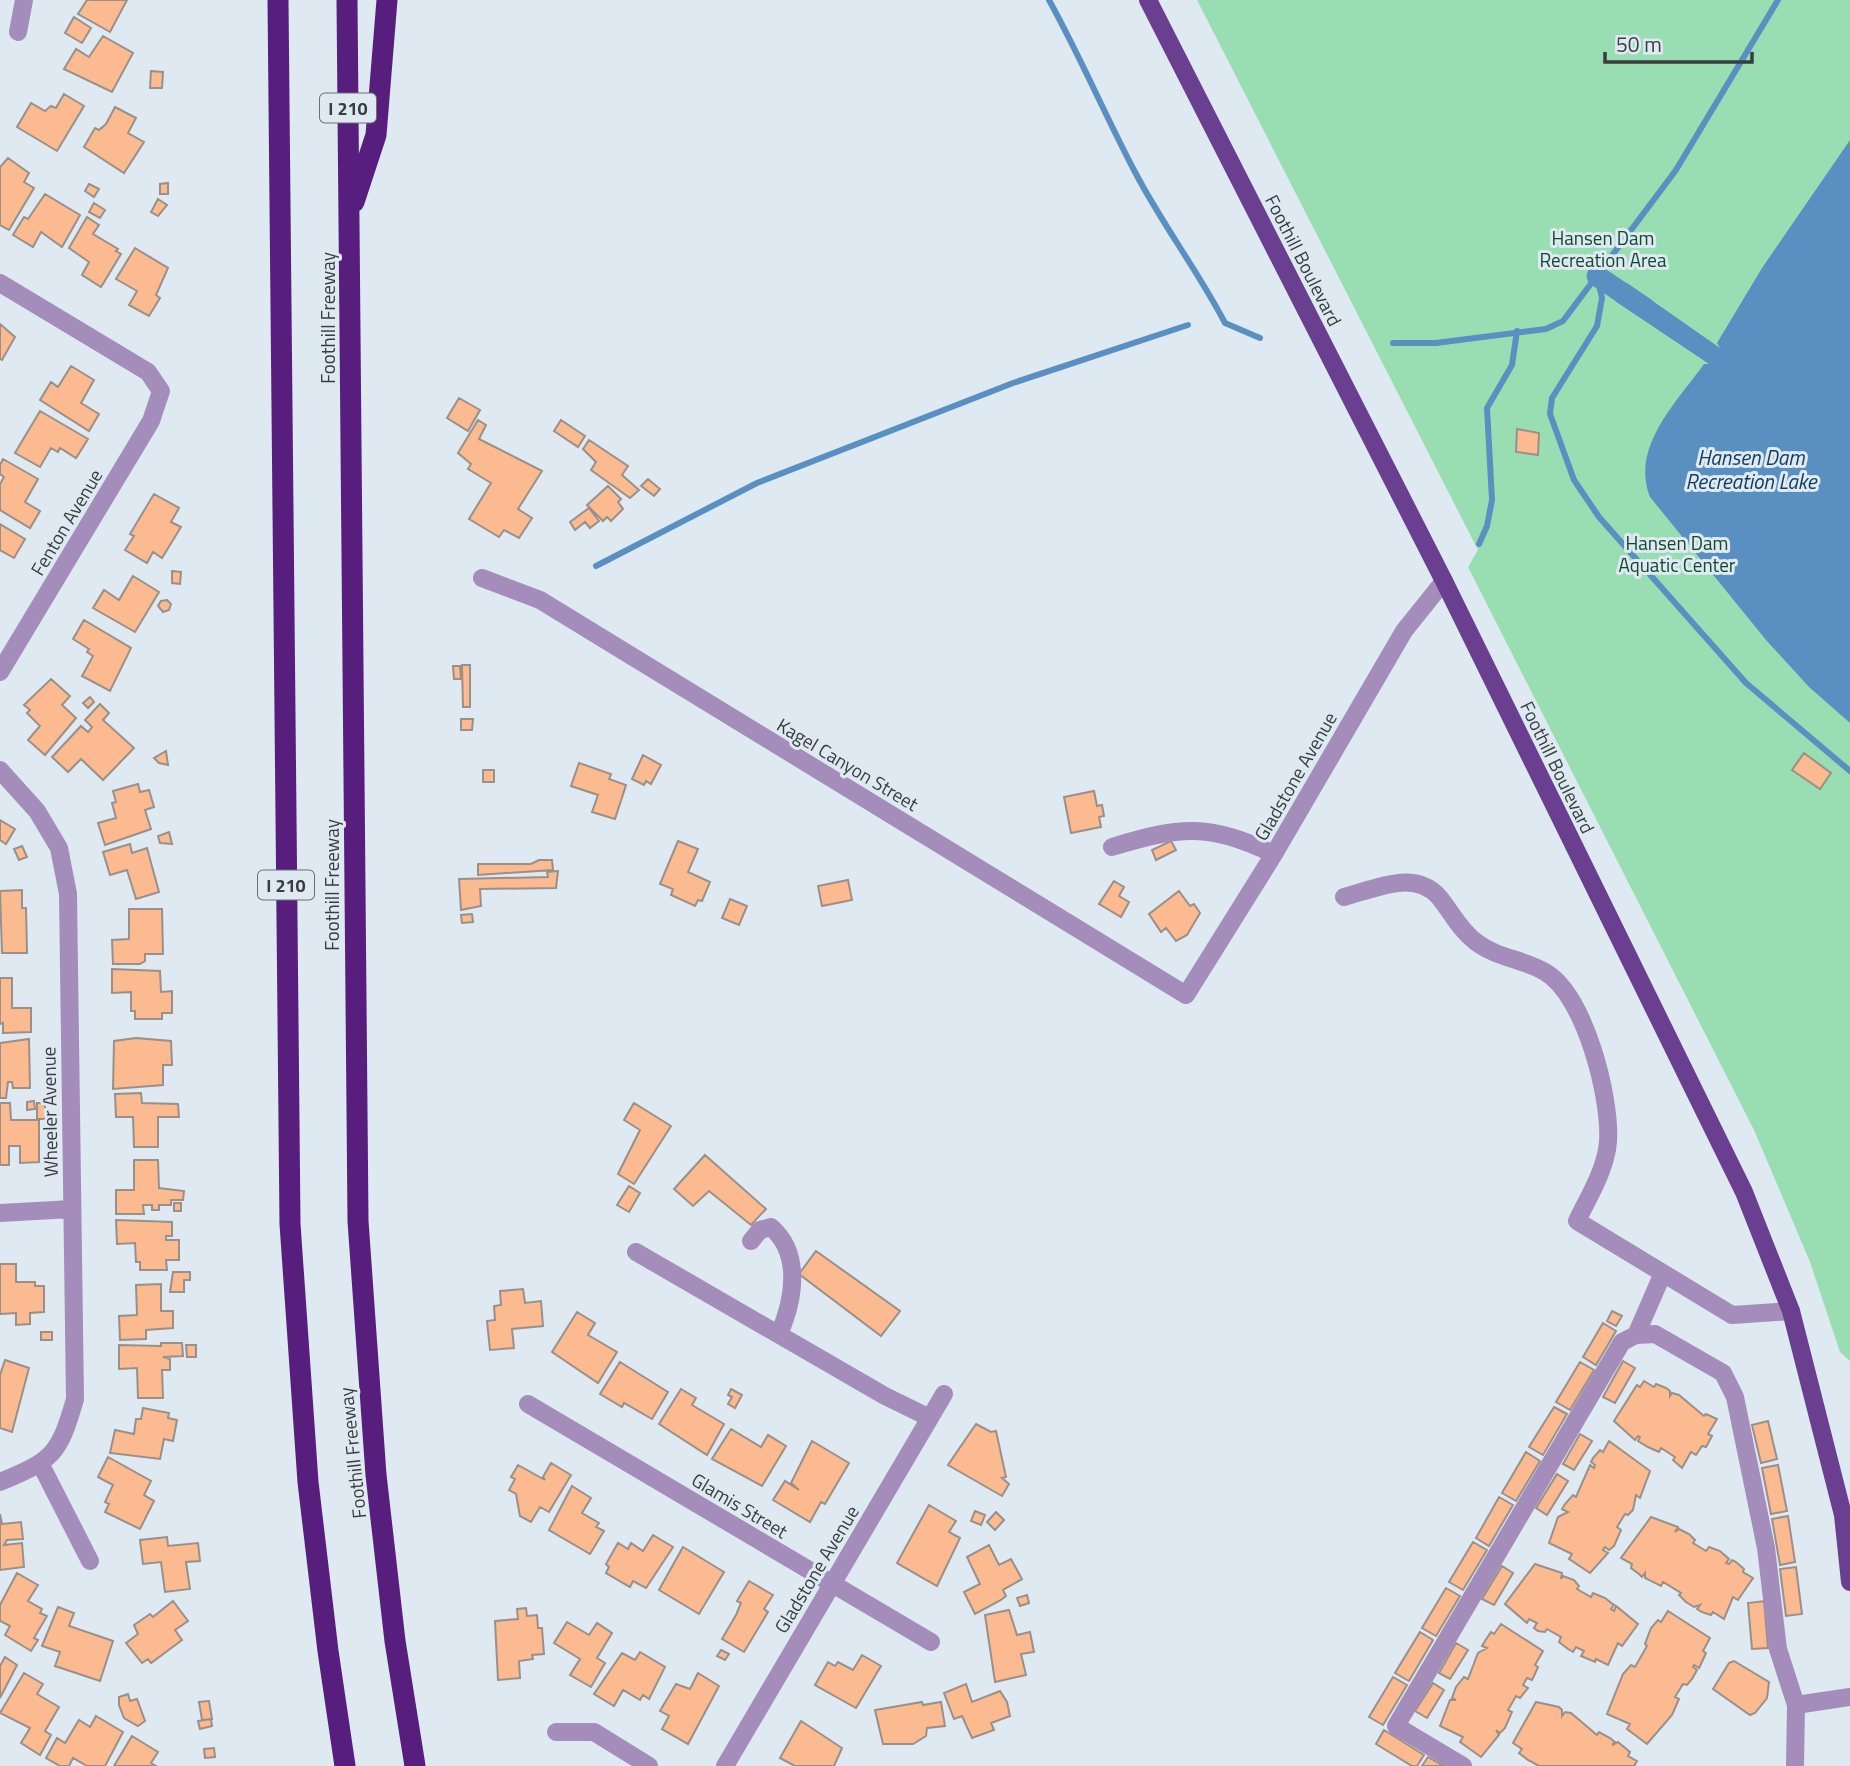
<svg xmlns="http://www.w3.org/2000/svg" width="1850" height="1766" viewBox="0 0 1850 1766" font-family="'Titillium Web',sans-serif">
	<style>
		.green { fill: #99deb2 }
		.water { fill: #5990c1 }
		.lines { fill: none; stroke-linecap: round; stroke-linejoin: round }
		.stream { stroke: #5990c1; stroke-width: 6 }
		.canal { stroke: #5990c1; stroke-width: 21 }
		.building { fill: #fcba91; stroke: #9a9089; stroke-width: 2 }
		.minor { stroke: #a48dba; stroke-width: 18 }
		.major { stroke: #6b3f8f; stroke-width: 18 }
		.highway { stroke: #571e7e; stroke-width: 21 }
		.labels { text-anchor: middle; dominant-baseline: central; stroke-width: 6; stroke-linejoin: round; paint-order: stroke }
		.shield { fill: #dee9f1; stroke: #6a7175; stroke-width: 2 }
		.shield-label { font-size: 18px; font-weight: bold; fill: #393d40 }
		.park-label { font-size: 19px; fill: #12482c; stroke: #dee9f1 }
		.street-label { font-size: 19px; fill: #393d40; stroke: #dee9f1 }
		.water-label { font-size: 21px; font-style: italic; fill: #113b5d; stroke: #dee9f1 }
	</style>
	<rect width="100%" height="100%" fill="#dee9f1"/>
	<path class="green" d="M1197,0h653v1361l-10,-9 -30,-90 -56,-132 -286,-563 10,-17z"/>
	<path class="water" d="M1850,140v583l-41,-36 -43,-47 -116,-143c-20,-50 27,-95 54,-133h5l-94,-63 12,-18 93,65 -3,-5 45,-75z"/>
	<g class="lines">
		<path class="stream" d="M1049,0c31,56 56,115 86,172 27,52 63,99 90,151l35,15
			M1597,276l5,22 -5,28 -45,72 -2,16 24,66 25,37 147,166 104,88
			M1393,343h43l110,-14 17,-8 113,-151 102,-170
			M1479,544l8,-18 5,-26 -5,-92 25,-43 5,-34
			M596,566l161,-83 256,-100 175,-58"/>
		<path class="canal" d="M1597,276l48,32"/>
	</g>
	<path class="building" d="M87,0h40l-17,32 -32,-18z
		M74,17l17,11 -9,15 -17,-10z
		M103,36l30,17 -21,39 -48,-23 12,-20 13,8z
		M151,71l12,1 -1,16h-12z
		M64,94l20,12 -27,45 -40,-24 14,-24 14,8 6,-5 5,2z
		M115,107l21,11 -8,15 16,9 -20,31 -40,-26 11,-19 4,2 7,-6z
		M8,158l21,15 -5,9 10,6 -25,42 -9,-5v-58z
		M168,183v11h-8v-10z
		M89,184l10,5 -5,8 -9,-6z
		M45,194l35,21 -18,32 -21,-15 -8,15 -20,-12 11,-18 4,2z
		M158,199l9,6 -9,11 -7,-4z
		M94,203l11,7 -5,8 -11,-6z
		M87,217l12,8 -6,9 25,15 -2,2 5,3 -20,33 -19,-12 7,-13 -20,-14z
		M135,248l33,20 -12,27 4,3 -11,18 -20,-11 8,-14 -21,-12z
		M0,324l15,13 -13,23 -2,-1z
		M71,366l23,14 -13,23 18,11 -10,17 -49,-31 11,-18 7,5z
		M459,398l21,12 -12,21 -21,-13z
		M40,411l48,28 -12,19 -16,-10 -2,4 -7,-4 -11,19 -25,-14z
		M478,420l8,5 -7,14 63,32 -24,38 14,9 -13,20 -15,-8 -5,7 -30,-18 22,-36 -23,-14 3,-5 -13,-11z
		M561,420l24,16 -7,11 -24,-16z
		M1517,429l22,4 -1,22 -22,-3z
		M589,440l39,26 -6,9 17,15 -9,8 -39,-28 5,-8 -13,-13z
		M3,459l35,20 -13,23 15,9 -10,17 -30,-18v-26l4,-7 -4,-3v-9z
		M648,479l12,10 -6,7 -13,-10z
		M608,486l13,13 -3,3 5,7 -12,12 -4,-4 -4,4 -16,-16z
		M154,494l25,14 -8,14 10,5 -19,31 -9,-6 -6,11 -22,-13 9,-14 -4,-2z
		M589,508l10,13 -9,7 -5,-6 -10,8 -5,-8z
		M0,524l25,15 -11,19 -14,-8z
		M172,571l9,1 -1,12 -8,-1z
		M133,576l26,16 -24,40 -42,-24 11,-18 15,10z
		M167,600l4,4 -2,6 -6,2 -5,-6 3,-5z
		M84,620l47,28 -21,43 -28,-15 11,-20 -6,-4 2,-3 -16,-10z
		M462,665h8v42h-7z
		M453,666h7l1,13h-7z
		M51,679l19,17 -8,9 14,13 -31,37 -17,-15 12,-14 -13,-13 3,-3 -6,-5z
		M90,697l4,5 -6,6 -5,-5z
		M100,704l9,9 -6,7 31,28 -31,32 -22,-21 -13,13 -16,-15 29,-31 7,6 4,-5 -7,-7z
		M461,719h12l-1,11h-11z
		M166,751l2,14 -9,-2 -5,-5z
		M1804,753l27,20 -11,16 -28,-19z
		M643,755l18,10 -10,19 -5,-3 -2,4 -12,-6z
		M579,763l32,11 -2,5 17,6 -11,34 -23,-7 6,-17 -27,-9z
		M483,770h11v12h-11z
		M138,784l2,8 9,-2 5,17 -9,3 6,19 -46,16 -7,-22 18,-5 -4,-15 4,-1 -3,-11z
		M1094,791l3,15 5,-1 2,11 -5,1 2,10 -30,6 -7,-36z
		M0,820l15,9 -9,15 -6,-4z
		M169,832l3,12 -12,-1 -2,-7z
		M678,841l20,8 -10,23 22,10 -8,19 -4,-1 -3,6 -24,-11 2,-6 -13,-5z
		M1171,841l5,9 -20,10 -4,-10z
		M130,844l2,9 15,-5 12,44 -23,7 -9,-29 -17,5 -7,-23z
		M22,846l5,11 -8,3 -5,-11z
		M539,860h13l1,10 -75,5v-11h53z
		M558,871l-2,17 -76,1 1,17 -20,4 -2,-31 89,-2 -1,-5z
		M848,880l4,20 -30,6 -4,-20z
		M1114,881l10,6 -5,9 10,6 -8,15 -22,-13z
		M22,890v18h4l1,45h-25l-2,-62z
		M1179,891l11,15 4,-2 6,9 -13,22 -11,6 -10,-13 -5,4 -12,-18z
		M730,899l17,7 -8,19 -17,-7z
		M129,909h33l1,45h-18v7l-5,3h-27l-1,-24 17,-1z
		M472,914l1,8 -11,1 -1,-8z
		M112,969l48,2 1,21 11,-1v22h-10v6h-27v-8h-4v-19l-19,1z
		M0,978h12v30h19v24l-28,1v-10l-3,1z
		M136,1038l35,3 1,24h-9v20l-50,4 1,-48z
		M29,1039l1,49h-17l-1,-6h-4l-2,16h-6v-55z
		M141,1093l1,10 36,1 1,13h-21v30h-24l-1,-30h-17l-1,-23z
		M34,1101l1,8 -8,1v-8z
		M0,1103h10l1,17h28v42l-19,1v-17h-11v19h-9z
		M37,1103h8v16h-8z
		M634,1103l37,23 -37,58 -16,-10 22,-44 -16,-10z
		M705,1155l61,54 -15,16 -42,-34 -16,15 -19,-17z
		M134,1160h24l1,28 25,3 -1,9h-12v5h-12v5h-7v-5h-9l1,9h-28v-24h18z
		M629,1186l11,7 -11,19 -12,-7z
		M174,1203h7v8h-7z
		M116,1220l56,2v14h-6v4h13v20h-13l1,10h-27v-8h-4l-1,-19 -18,1z
		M816,1251l84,60 -19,25 -82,-62z
		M0,1264h16v18h19v4h9v26l-14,1v11l-14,1v-12l-16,1z
		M173,1272h17v8h-6v12h-14z
		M161,1284v27h12v17l-27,2v9l-26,1 -1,-24 18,-1 -1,-30z
		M523,1289l2,14 16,-2 2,25 -31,3 2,19 -24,2 -3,-29 8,-1 -1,-14 7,-1 -1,-14z
		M1612,1311l10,5 -6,10 -9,-5z
		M577,1312l18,11 -7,12 29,17 -19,31 -46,-31z
		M1603,1323l13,8 -20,34 -13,-8z
		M41,1332h11v8h-11z
		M161,1343h21l1,13 -20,1 7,2v11h-8l1,28h-25l-1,-30 -18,1v-24l42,1z
		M186,1345h10v12h-9z
		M5,1360l24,8 -17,64 -12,-4v-53z
		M1623,1361l12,7 -20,35 -12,-6z
		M620,1362l48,30 -16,27 -28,-16 -2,4 -22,-13z
		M1580,1362l14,8 -24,40 -14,-8z
		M1644,1381l10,6 2,-3 10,4 4,3v5l2,-3 7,2 25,21 2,-2 11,5 -9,15 4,2 -6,11 -4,-1 -6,9 -5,-3 -9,16 -9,-8 2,-3 -14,-9 -2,4 -11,-5 -10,-6 2,-4 -2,-1 -3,4 -21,-19 23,-36 3,2z
		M681,1389l15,9 -4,7 32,19 -17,31 -48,-31z
		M731,1389l11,6 -7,13 -7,-4 4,-7 -4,-2z
		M1554,1407l13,7 -24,41 -14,-8z
		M143,1408l26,5 -1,5 9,2 -4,21 -9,-2 -4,20 -50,-6 5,-23 19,4 2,-15h5z
		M1768,1421l9,38 -16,4 -9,-38z
		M976,1424l15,8 5,-1 10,46 -4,1 7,6 -7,12 -54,-31z
		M731,1429l30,18 7,-12 18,11 -24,40 -50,-27z
		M1580,1434l12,7 -18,29 -11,-6z
		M812,1441l37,22 -24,41 -4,-2 -11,20 -37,-22 12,-19 14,9 -8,-7z
		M1609,1441l41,30 -10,27 -4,-3 -3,15 -5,5 -3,-1 -8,13 4,3 -7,16 -5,4 -4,-3 -2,3 5,3 -18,20 -21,-14 3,-5 -23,-11 9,-26 10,-5 -6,-3 3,-5 8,-9 3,2 14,-32 4,3 1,-3 -4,-3 2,-4 7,-8 3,2z
		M1526,1452l14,9 -24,40 -14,-8z
		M108,1457l43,24 -7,14 10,6 -14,28 -35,-17 4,-8 -4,-2 8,-17 -15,-8z
		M551,1463l20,12 -22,37 -9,-5 -9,15 -11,-6 -4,-22 -7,-4 6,-11 -4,-2 7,-12 27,15 -2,-3z
		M1778,1465l9,46 -16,3 -9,-46z
		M1557,1474l11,7 -21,34 -11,-7z
		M572,1486l19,12 -9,15 17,10 -3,4 8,4 -14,23 -41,-24z
		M1499,1497l14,8 -24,41 -13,-8z
		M929,1505l27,16 -7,11 11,6 -23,48 -40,-23z
		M975,1511l10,4 -4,10 -10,-4z
		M996,1512l8,8 -9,10 -8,-8z
		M0,1514l2,10 19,-2 2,17 -16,1 -3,5 18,-2 2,24 -24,3z
		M1788,1516l7,46 -15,3 -8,-46z
		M1651,1517l27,10 -3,5 4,-3 10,5 6,6 -2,3 13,8 3,-4 11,4 9,8 -3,4 3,1 3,-4 4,2 8,7 -1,3 10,6 -15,22 -5,-3 -9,22 -11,-7 -2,3 -9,-3 -5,-3 3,-4 -6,2 -8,-5 -7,-7 2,-2 -18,-11 -2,4 -16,-8v-5l-3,4 -3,-3 -8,-6 1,-4 -11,-6z
		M653,1535l20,12 -27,41 -13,-7 -3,6 -24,-14 3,-6 -3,-3 12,-21 10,6 3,-6 12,8z
		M167,1537l1,9 30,-3 2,18 -14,1 4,27 -25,3 -4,-30 -18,2 -3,-24z
		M1473,1542l14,8 -24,40 -14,-8z
		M989,1545l10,20 12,-6 11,20 -19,11 3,6 -5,4 -26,14 -11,-22 16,-8 -13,-27z
		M683,1547l41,25 -25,42 -40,-24z
		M1535,1564l27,9 -1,6 2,-3 11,4 5,6 -2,3 14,8 2,-4 12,5 9,7 -3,4 3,2 2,-5 22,18 -16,22 -4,-3 -10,22 -12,-6 -1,3 -14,-6 3,-5 -8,-4 -3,5 -5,-3 -9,-7 2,-5 -14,-8 -2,3 -7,-1 -4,-3 3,-5 -8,-4 -2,4 -22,-19z
		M1502,1566l11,7 -19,32 -12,-6z
		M1796,1567l6,47 -16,2 -6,-47z
		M17,1573l21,12 -10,16 14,8 -2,4 7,3 -13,22 4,2 -7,11 -26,-16 5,-9 -10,-5v-16z
		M749,1581l24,14 -9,14 4,3 -24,40 -22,-13 14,-24 5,-12 -4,-2z
		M1446,1588l14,8 -24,40 -14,-8z
		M1027,1595l2,8 -9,3 -3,-8z
		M173,1601l15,20 -13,9 7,10 -31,23 -3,-4 -6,4 -16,-20 12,-9 -4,-9 16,-11 3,3z
		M1764,1601l4,47 -16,1 -4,-46z
		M58,1607l16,6 -5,13 44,15 -13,40 -45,-15 5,-14 -18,-6z
		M526,1608l1,8 10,-1 1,13h4l2,26 -12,1 1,4 -14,2 1,17 -22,2 -3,-59 23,-2 -1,-10z
		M1009,1610l8,25 13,-3 4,20 -13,2 5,21 -31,7 -10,-67z
		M1668,1611l42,27 -7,13 3,2 -5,11 -2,4 -5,-3 -1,2 4,3 -5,9 -5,6 -4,-1 -8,13 4,2 -7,16 -25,29 -20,-15 3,-5 -23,-10 16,-40 8,-9 4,2 12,-21 -2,-2 6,-16 7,-8 3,2z
		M567,1622l22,13 8,-12 15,10 -15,25 8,5 -14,24 -21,-12 10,-16 -26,-16z
		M1501,1624l42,27 -8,14 3,2 -4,9 -2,4 -5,-2 -4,7 5,3 -8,10 -4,-2 -8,14 4,2 -7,16 -5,5 -4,-3 3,5 -18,22 -21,-15 3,-5 -23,-11 10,-26h6l-4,-2 4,-11 8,-10 4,2 10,-26 9,-5 -5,-2 3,-5 6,-9 3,2z
		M1420,1632l13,8 -24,41 -14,-8z
		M1456,1643l12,7 -18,29 -11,-6z
		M721,1650l8,4 -4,6 -8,-4z
		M640,1652l25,15 -16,32 -6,-4 -3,5 -17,-10 -9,16 -20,-12 28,-41 13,7z
		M862,1655l19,11 -25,42 -41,-23 13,-23 7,4 3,-4 15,8z
		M5,1657l12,8 -17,33v-32z
		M1734,1661l35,21 -2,16 -12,15 -5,2 -37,-26 16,-26z
		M24,1673l19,11 -6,10 22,13 -14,24 6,4 -11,20 -19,-12 9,-15 -30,-15z
		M698,1673l21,13 -31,58 -26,-15 7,-13 -9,-5 16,-27 14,5z
		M1393,1677l14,8 -24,40 -14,-8z
		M1433,1683l11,7 -17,28 -12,-7z
		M966,1684l6,18 28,-11 7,11 3,14 -19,7 3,7 -22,8 -10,-22 -8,3 -10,-26z
		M128,1694l2,7 7,-2 8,22 -7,5 -14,-8 -5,-13v-8z
		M209,1701l3,18 -10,1 -3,-18z
		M922,1702l1,3 18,-3 4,24 -18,2 -1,8 -13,8h-30l-8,-34z
		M1536,1702l23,5 3,3v6l3,-4 6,1 26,22 2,-3 11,6 5,4 -3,3 6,-3 12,10 -2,4 9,5 -3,5h-95l-11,-6 -9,-7 3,-4 -9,-6z
		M96,1716l27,16 -18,34h-18l-14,-8 -4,8h-9l-14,-8 11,-20 8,5 14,-23 11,7z
		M211,1719l1,7 -12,3 -2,-8z
		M801,1721l41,27 -8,18h-39l-15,-8z
		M1384,1730l40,25 -7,11h-5l-36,-22z
		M132,1736l26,16 -7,11 5,3h-42z
		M214,1748l1,9 -10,1 -1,-9z
		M1428,1757l16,9h-22z"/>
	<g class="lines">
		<path class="minor" d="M18,32l6,-32
			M0,283l148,89 13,19 -10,30 -151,251
			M482,578l58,22 646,395 88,-141 130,-223 40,-50
			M0,770l37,41 22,37 9,46 7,505c-16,56 -22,61 -75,83
			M1112,847c69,-21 96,-24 162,7
			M1344,897c30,-8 71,-28 95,0 13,16 21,33 37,45 21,16 47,17 69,30 40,23 66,126 63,170 -2,27 -20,56 -31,79l155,94 59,-4
			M0,1213l72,-4
			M751,1241l9,-11 11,-3c31,27 23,73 8,107
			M636,1252l249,144 45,22
			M1636,1335l27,-62
			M528,1404l403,238
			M41,1465l49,96
			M1796,1705l54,-8
			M556,1732h38l55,34
			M725,1766l219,-372
			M1463,1766l-67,-40 226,-384 14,-7 19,-1 68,39 12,24 31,151 12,101 18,56 -1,61"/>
		<path class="major" d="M1148,0l296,581 300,611 47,119 52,204 7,67"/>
		<path class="highway" d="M278,0l12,1224 18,258 20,169 17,115
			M347,0l11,1221 18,254 19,166 20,125
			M354,202l22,-67 11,-135"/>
	</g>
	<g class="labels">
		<g class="shield">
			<rect x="320" y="93.5" width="56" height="29" rx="5"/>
			<rect x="258" y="870.5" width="56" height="29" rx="5"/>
		</g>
		<g class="shield-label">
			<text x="348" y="108">I 210</text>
			<text x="286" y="885">I 210</text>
		</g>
		<g class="park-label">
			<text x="1603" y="237">Hansen Dam<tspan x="1603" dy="22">Recreation Area</tspan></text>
			<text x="1677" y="542">Hansen Dam<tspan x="1677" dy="22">Aquatic Center</tspan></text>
		</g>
		<g class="street-label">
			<text transform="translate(1304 260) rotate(63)">Foothill Boulevard</text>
			<text transform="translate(327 318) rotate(-90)">Foothill Freeway</text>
			<text transform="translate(66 522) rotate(-59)">Fenton Avenue</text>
			<text transform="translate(848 764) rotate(31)">Kagel Canyon Street</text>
			<text transform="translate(1558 767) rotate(64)">Foothill Boulevard</text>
			<text transform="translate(1295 776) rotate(-60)">Gladstone Avenue</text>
			<text transform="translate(331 885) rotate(-90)">Foothill Freeway</text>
			<text transform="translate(49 1112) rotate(-91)">Wheeler Avenue</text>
			<text transform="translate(352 1453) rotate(-96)">Foothill Freeway</text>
			<text transform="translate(740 1505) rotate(31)">Glamis Street</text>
			<text transform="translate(816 1569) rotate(-59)">Gladstone Avenue</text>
		</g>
		<g class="water-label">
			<text x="1751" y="457">Hansen Dam<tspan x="1751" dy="24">Recreation Lake</tspan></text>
		</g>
	</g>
	<path d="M1605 52v10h147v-10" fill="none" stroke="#393d40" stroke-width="3.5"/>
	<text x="1616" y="52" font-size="21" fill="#393d40" stroke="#dee9f1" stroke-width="5" paint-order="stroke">50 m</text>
</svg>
